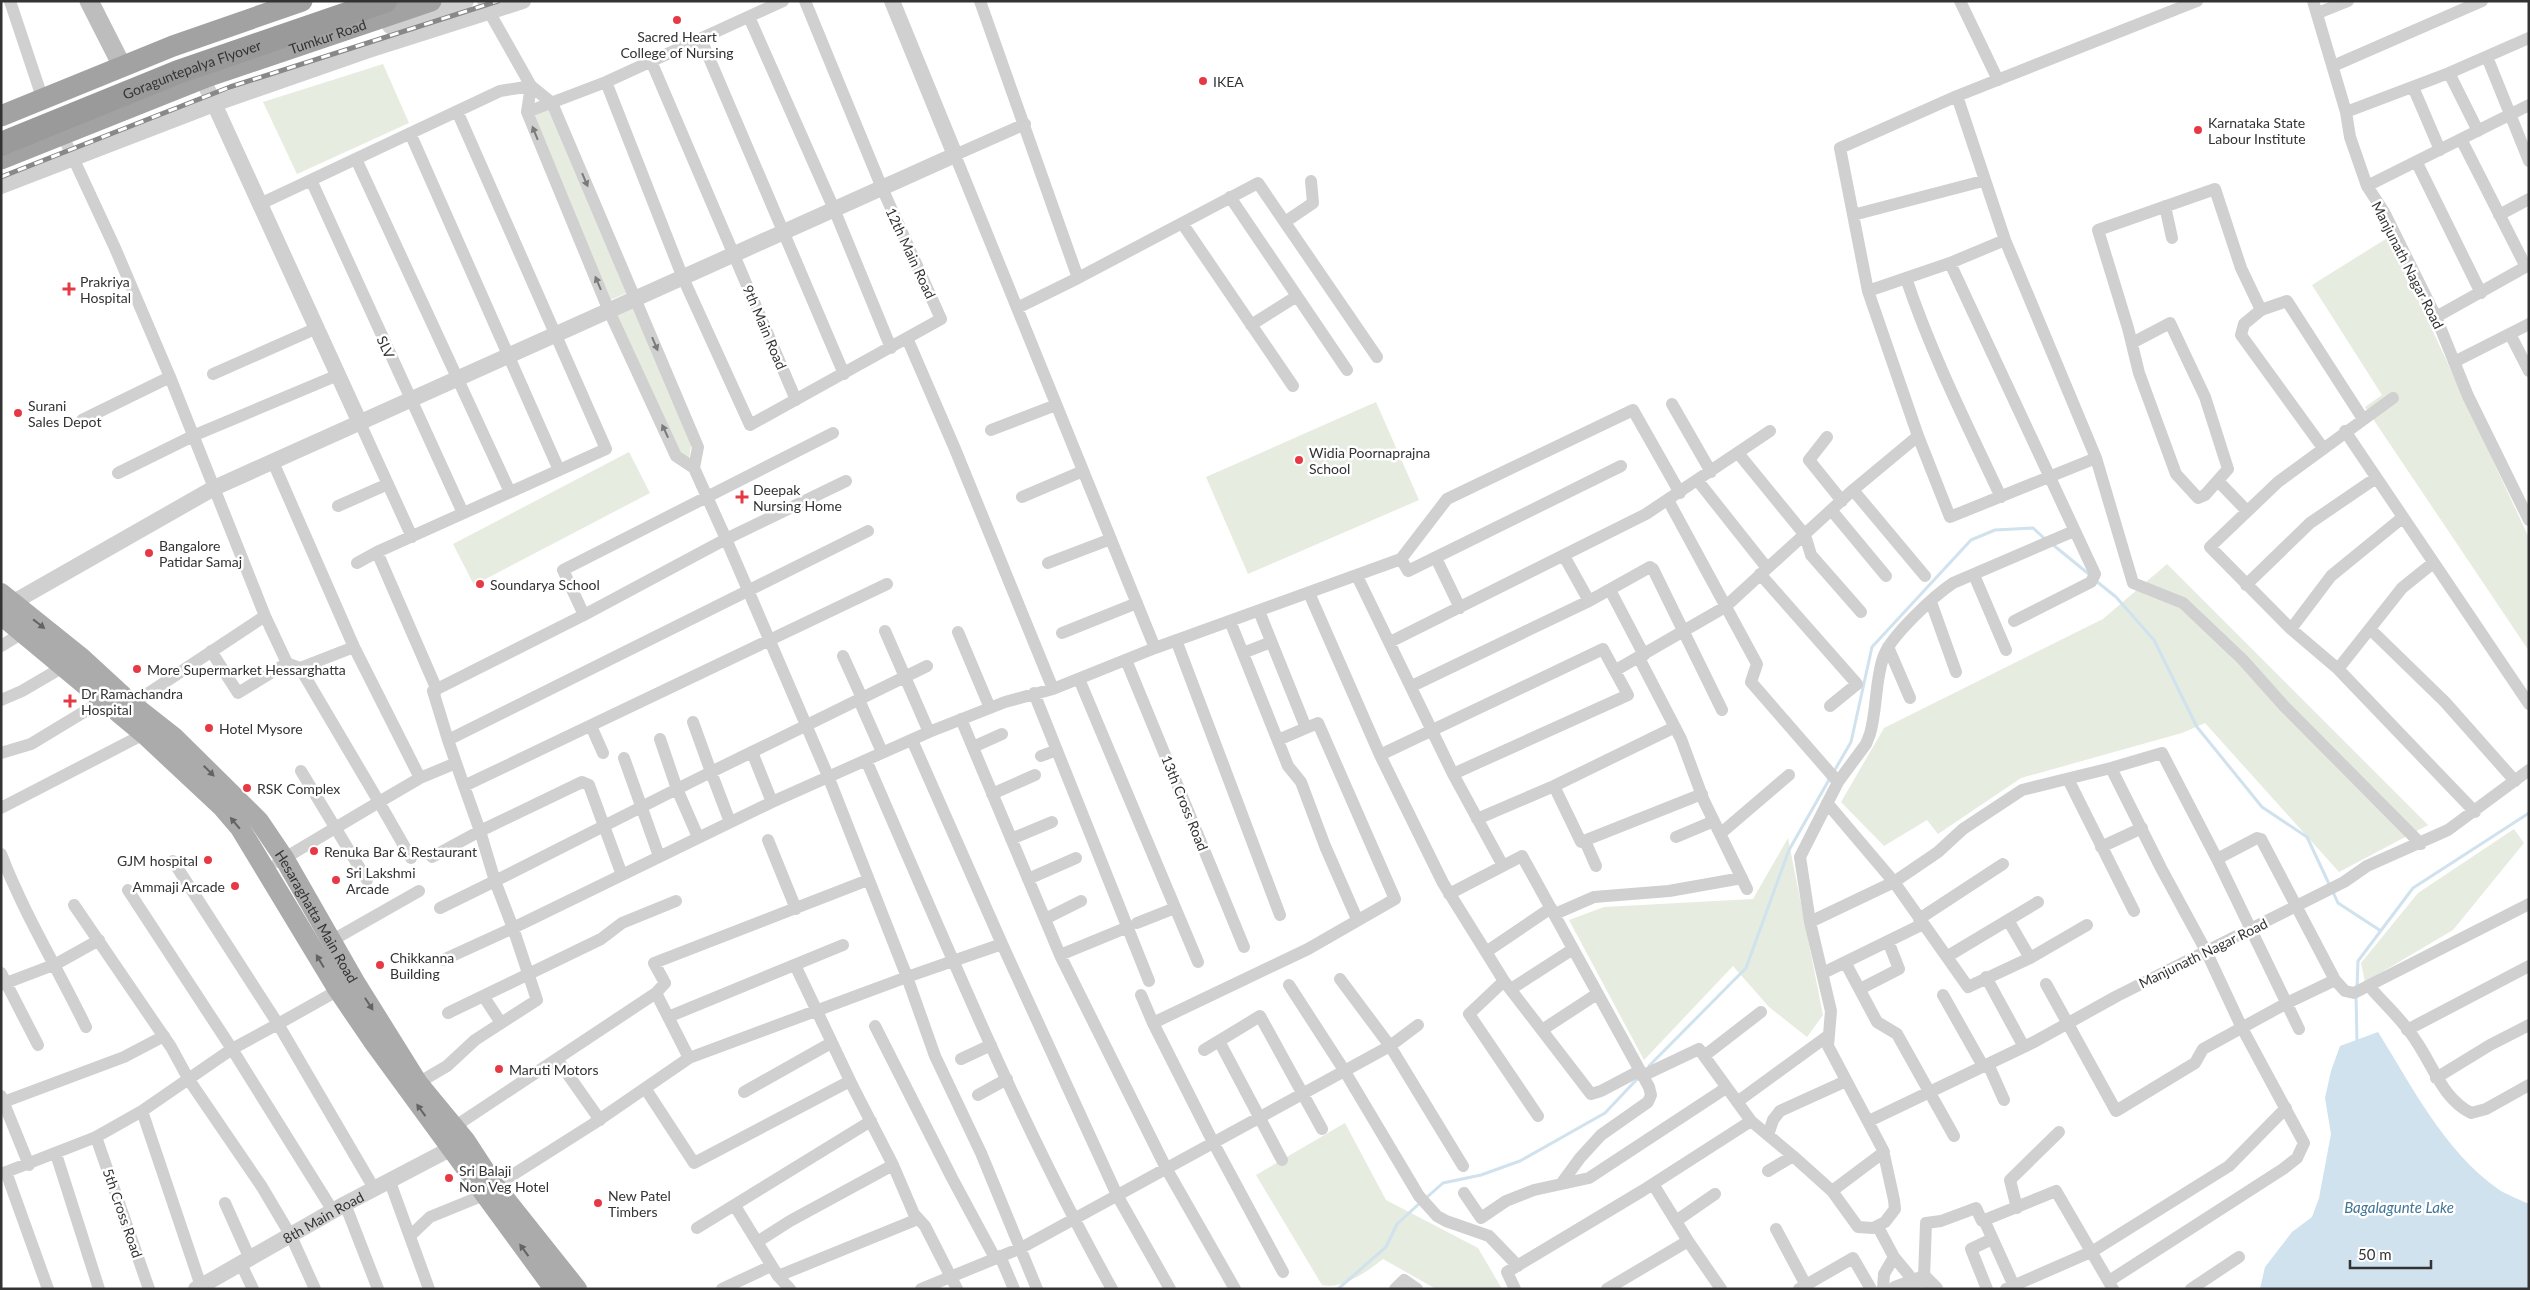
<svg xmlns="http://www.w3.org/2000/svg" width="2530" height="1290" viewBox="0 0 2530 1290" font-family="Lato,sans-serif">
	<style>
		.green { fill: #e6ecdf }
		.water { fill: #cfe2ee }
		.lines { fill: none; stroke-linecap: round; stroke-linejoin: round }
		.stream { stroke: #cfe2ee; stroke-width: 3 }
		.minor { stroke: #d0d0d0; stroke-width: 12 }
		.tertiary { stroke: #d0d0d0; stroke-width: 16 }
		.secondary { stroke: #bdbdbd; stroke-width: 19 }
		.primary { stroke: #ababab; stroke-width: 20 }
		.trunk { stroke: #a2a2a2; stroke-width: 21 }
		.motorway { stroke: #9a9a9a; stroke-width: 24 }
		.rail-casing { stroke: #888; stroke-width: 5 }
		.rail { stroke: #fff; stroke-width: 3; stroke-dasharray: 9; stroke-linecap: butt }
		.oneway { fill: #7a7a7a }
		.oneway2 { fill: #636363 }
		.poi-dot { fill: #e63946; stroke: #fff; stroke-width: 2 }
		.labels { text-anchor: middle; dominant-baseline: central; stroke-width: 5; stroke-linejoin: round; paint-order: stroke }
		.street-label { font-size: 14px; fill: #333; stroke: #fff }
		.poi-label { font-size: 14px; fill: #333; stroke: #fff; text-anchor: start }
		.water-label { font-size: 15px; font-style: italic; fill: #3f7597; stroke: #fff }
	</style>
	<rect width="100%" height="100%" fill="#fff"/>
	<path class="green" d="M383,64l26,59 -112,51 -34,-72z
		M552,106l77,186 -21,9 -77,-186z
		M2389,237l140,301v113l-164,-244 17,-12 -70,-110z
		M634,306l57,139 -2,15 -12,-9 -62,-136z
		M1376,402l43,98 -171,74 -42,-97z
		M629,452l21,41 -176,92 -21,-41z
		M2167,564l261,261 -89,47 -134,-149 -23,10 -161,45 -83,56 -11,-14 -43,26 -43,-44 43,-74 219,-109z
		M2514,829l10,14 -71,87 -88,52 -4,-19 57,-70z
		M1788,838l35,177 -16,22 -38,-30 -36,-41 -89,94 -75,-140 35,-13 149,-8z
		M1345,1123l41,77 92,48 24,41h-66l-53,-30c-15,12 -41,31 -61,26l-66,-110z"/>
	<path class="water" d="M2378,1032c34,54 66,119 120,157 9,6 21,10 31,15v85h-269l5,-22 27,-35 20,-15 7,-19 12,-64 -6,-36 6,-27 9,-25z"/>
	<g class="lines">
		<path class="stream" d="M2052,544l38,31
			M2096,581l20,16 38,43 43,87 65,80 45,30 23,49
			M1833,773l18,-31 21,-95 99,-107 24,-10 38,-2 12,11
			M2333,892l5,11 43,28
			M2357,988l1,-27 55,-73 116,-75
			M2356,995l1,46
			M1649,1066l97,-98 43,-118 41,-72
			M1426,1198l17,-15 38,-8 39,-14 85,-48 35,-37
			M1338,1289l48,-42 11,-23 24,-22"/>
		<path class="minor" d="M10,1l30,90
			M483,1l48,85 21,17 146,344 -4,21
			M980,1l98,277 -61,30
			M1960,1l38,79
			M2313,1l33,111 4,25 17,49 17,26 52,105 32,79 61,124
			M2318,13l30,-12
			M749,17l85,192 57,139
			M701,39l143,335
			M2487,57l42,104
			M651,61l145,339
			M2333,66l149,-65
			M2449,73l29,58
			M606,82l77,196 67,147 191,-106 -59,-131 -77,-187
			M531,86l-4,26 82,199 67,145 18,12 32,71 102,237 79,201 28,79 46,97 56,136
			M2413,87l27,63
			M1957,96l48,144 91,218 37,125 50,20 60,57 41,46 137,138
			M527,112l79,-30 177,-81
			M2346,112l103,-39 80,-35
			M1025,124l-70,31 200,493
			M410,133l149,337
			M62,134l53,114 55,129
			M2461,139l65,128
			M356,159l154,333
			M2417,163l64,130
			M311,180l152,333
			M2367,186l162,-81
			M1230,197l117,173
			M260,204l240,-113 31,-5
			M2165,206l7,32
			M1853,215l130,-34
			M2499,215l30,-16
			M1285,222l28,-19 -2,-22
			M1182,223l111,163
			M1950,263l145,311 -4,8 -77,39
			M1078,278l180,-95 119,174
			M1906,278c25,75 61,147 95,219
			M1868,291l82,-28 55,-23
			M2261,310l26,-9 76,118
			M2436,317l93,-52
			M1251,325l46,-29
			M2510,334l19,37
			M907,338l48,111 98,240
			M2132,343l38,-20 35,74 23,72 -23,26 -7,3 -22,-24 -37,-101 -11,-45 -30,-98 117,-41 26,79 20,42 -17,14 -3,11 82,113
			M2454,362l75,-38
			M213,374l104,-46
			M2393,398l-115,84 -68,65 81,82 47,40 137,143
			M1672,404l39,68
			M82,420l88,-43 95,239 22,47 13,5 54,-21
			M360,423l52,114
			M991,430l65,-25
			M2345,431l184,273
			M1827,437l-18,23 33,41
			M1738,453l67,82 6,20 50,57
			M2096,458l-146,59 -32,-81 -50,-145 -28,-143 117,-52 240,-95
			M273,462l81,185 66,131
			M118,473l77,-38 143,-60
			M1698,481l69,87
			M2218,481l29,30
			M1853,490l72,86
			M1022,497l61,-26
			M1668,500l89,164 -6,18 87,100
			M338,506l50,-22
			M1832,511l54,65
			M1564,556l25,45
			M1436,558l24,50
			M1401,559l46,-60 186,-89 47,83
			M357,563l20,-11
			M1048,563l63,-24
			M1760,574l97,110 -27,22
			M1974,575l32,75
			M1357,576l96,198 49,90
			M2246,585l64,-62 66,-45
			M1610,590l34,65
			M1309,593l71,162 63,128 61,98 87,113 10,-3 38,-20
			M1931,602l25,70
			M1259,611l47,117 12,-5 77,176 -87,50 -155,74 60,119 70,130
			M584,615l-21,-45 270,-137
			M1230,621l58,145 13,16 24,64 32,73
			M2291,629l40,-53 71,-58
			M2370,629l75,73 70,79
			M885,631l44,101
			M958,632l32,76
			M1062,633l75,-30
			M1176,640l104,275
			M1390,642l256,-128 124,-83
			M1,646l23,-14
			M1888,647l22,51
			M211,651l27,42 49,-30
			M1243,653l28,-11
			M843,656l19,42
			M1639,658l42,81 23,62 43,88
			M1126,660l118,287
			M2338,669l64,-81 31,-25
			M1616,670l109,-63 128,-117 65,-54
			M1079,679l119,283
			M1412,686l177,-85 61,-34 3,2 69,141
			M437,690l-60,-138 229,-103 -149,-338
			M1034,693l115,288
			M1,700l21,-9 41,-24
			M859,700l23,52
			M132,704l133,-88
			M961,719l99,236 106,213 69,121
			M693,722l18,50 -34,17 21,48
			M591,726l12,27
			M448,740l-15,-49 151,-76 142,-76 120,-58
			M912,740l90,204 115,251 53,94
			M1278,740l28,-12
			M973,747l29,-13
			M1,753l30,-9 71,-43
			M1380,755l223,-106 25,46 -175,79
			M1041,756l16,-6
			M624,758l35,98
			M866,760c78,178 151,359 246,529
			M301,771l66,109
			M2068,779l66,132
			M464,786l-16,-46 420,-209
			M1554,786l27,56 121,-48
			M992,794l43,-19
			M772,802l-20,-50 175,-86
			M1827,803l67,79 74,105 62,-29 57,-33
			M1,808l143,-74
			M1477,819l77,-33 121,-59
			M730,822l-19,-50 41,-20
			M1720,834l69,-59
			M1676,837l38,-16
			M1011,839l41,-17
			M768,840l28,69
			M1585,841l11,25
			M2101,847l41,-19
			M1,854c23,60 57,115 85,173
			M432,857l48,-26 -16,-45 423,-202
			M411,858l-32,-56 41,-24 36,-15
			M2217,859l40,-21 4,1 74,141 10,11 9,2 175,-89
			M173,861l105,163 -46,25 101,162
			M278,862l101,-60 -79,-134
			M1028,879l48,-21
			M1449,894l73,-38 127,231 2,8 -3,7 -47,33 -21,23 -19,26
			M74,905l97,142 18,33 73,107 29,49 24,53
			M440,908l55,-27 -15,-50 102,-49 7,3 33,90
			M1555,914l39,-17 75,-6 73,-13
			M1045,919l36,-18
			M1919,919l84,-55
			M2008,920l22,38
			M1810,922l84,-40 44,-30 25,-23 59,-39 89,-22 51,-15 55,106 82,170
			M1137,923l38,-15
			M331,941l88,-50
			M1486,952l65,-44
			M1060,955l68,-28
			M1948,956l90,-54
			M443,960l70,-32 -18,-47 182,-92 -17,-50
			M1845,962l32,60 20,12 57,102
			M795,965l58,122 40,78 21,49 11,12 32,63
			M1,973l37,72
			M1823,973l100,-49
			M1986,977l38,70
			M1340,979l50,67 73,120
			M1504,981l-35,33 69,102
			M2046,984l70,127 79,-48 8,-14 84,-46 48,-23
			M1,985l55,-21 43,-24
			M1289,985l55,85 75,126 18,20 9,5 43,15 29,30
			M2369,986c15,18 35,35 47,55 18,26 26,57 55,72l15,-4 43,-24
			M344,987l-66,37 97,166
			M1511,989l62,-40
			M1860,989l39,-20 -11,-28
			M656,993l9,-10 -11,-20 214,-83
			M1141,995l12,28
			M1943,995l40,71
			M484,997l17,26
			M448,1013l153,-74 21,-16 54,-22
			M668,1017l175,-72
			M875,1026l77,152 43,80
			M1542,1030l55,-36
			M2407,1030l122,-64
			M1219,1041l63,119
			M1204,1050l56,-34 62,113
			M1704,1056l57,-44
			M557,1059l43,61
			M961,1059l30,-14
			M1988,1064l16,36
			M2436,1078l54,-33 39,-20
			M418,1083l29,-17 28,-26 62,-40 -24,-72 259,-126 157,-70 76,-30 48,-13 102,-41 246,-89 7,12 213,-105
			M645,1088l49,75 156,-82
			M744,1092l87,-49
			M978,1095l29,-16
			M1,1096l28,69
			M1737,1102l92,-67
			M1,1103l123,-46 40,-21
			M142,1111l60,178
			M1751,1121l42,35 39,35 26,36 15,1 12,-6 10,-13 -1,-9 -11,-50 -55,-104 3,-35 -21,-89 -10,-65 38,-75 28,-38 4,-10c7,-25 5,-52 13,-76 6,-21 52,-63 70,-75l121,-52
			M1869,1121l165,-79 83,-46 227,-114 23,-16 81,-36 81,-60
			M454,1127l202,-134 33,65
			M1768,1135l5,-15 7,-9 66,-30
			M96,1137l53,152
			M56,1154l43,135
			M1768,1171l25,-15
			M6,1172l42,117
			M1,1174l95,-37 46,-26 90,-62 -104,-159
			M390,1182l39,107
			M1653,1184l35,57 33,48
			M495,1186l98,-62 96,-66 218,-81 95,-33
			M1832,1191l52,-39
			M1464,1193l17,25 25,-17 28,-11 55,-12 137,-90
			M225,1203l25,56
			M345,1204l33,85
			M735,1206l43,70 12,13
			M2017,1208l-7,-28 49,-48
			M1984,1220l30,66
			M1676,1221l39,-27
			M1878,1227l16,30 19,23
			M697,1228l174,-107
			M1776,1229l32,60
			M410,1236l20,-19 54,-22
			M757,1242l33,-21 103,-56
			M1000,1256l14,33
			M241,1264l12,25
			M778,1276l140,-57
			M1924,1278l2,-55 15,-2 35,-13 6,13 74,-30 57,98
			M2109,1281l174,-112 14,-11 7,-15 -62,-115 -36,-77 -45,-83 -50,-100
			M722,1289l49,-23
			M921,1289l100,-41 369,-202 28,-21
			M1395,1289l9,-9 13,9
			M1515,1289l-8,-17 135,-81 109,-70 -52,-72 -57,27
			M1607,1289l81,-48
			M1799,1289l54,-31 18,31
			M1883,1289l1,-15 10,-17
			M1987,1289l-16,-40 21,-10
			M2006,1289l87,-38 136,-85 57,-58
			M2191,1289l48,-32"/>
		<g class="tertiary">
			<path d="M390,26l76,-25"/>
			<path d="M206,86l154,337"/>
			<path d="M1,186l213,-82 155,-54 154,-49"/>
			<path d="M12,603l202,-115 741,-333 -63,-154"/>
			<path id="s1" d="M196,1289l149,-85 107,-56"/>
			<path d="M1895,1289l29,-11 11,11"/>
		</g>
		<path class="secondary" d="M89,1l30,59"/>
		<g class="primary">
			<path id="s2" d="M1,593l81,65 50,46 42,33 85,84 25,37 71,124 63,101 47,57 30,46 82,103"/>
			<path d="M1,615l143,119 78,73 18,21 98,162 34,50 182,249"/>
		</g>
		<g class="trunk">
			<path d="M1,116l172,-70 129,-45"/>
			<path id="s3" d="M1,159l208,-83 222,-75"/>
		</g>
		<path class="motorway" id="s4" d="M1,144l177,-72 207,-71"/>
		<defs>
			<path id="rail" d="M1,177l229,-90 268,-86"/>
		</defs>
		<use href="#rail" class="rail-casing"/>
		<use href="#rail" class="rail"/>
	</g>
	<defs><path id="oneway-solid" d="M-6-.8H1V-3.2L6.5 0L1 3.2V.8H-6Z" transform="scale(1.25)"/></defs>
	<g class="oneway">
		<use href="#oneway-solid" transform="translate(535 133) rotate(-112)"/>
		<use href="#oneway-solid" transform="translate(585 180) rotate(67)"/>
		<use href="#oneway-solid" transform="translate(598 283) rotate(-113)"/>
		<use href="#oneway-solid" transform="translate(655 344) rotate(67)"/>
		<use href="#oneway-solid" transform="translate(665 431) rotate(-115)"/>
	</g>
	<g class="oneway2">
		<use href="#oneway-solid" transform="translate(39 624) rotate(38)"/>
		<use href="#oneway-solid" transform="translate(209 771) rotate(45)"/>
		<use href="#oneway-solid" transform="translate(235 823) rotate(-130)"/>
		<use href="#oneway-solid" transform="translate(320 961) rotate(-121)"/>
		<use href="#oneway-solid" transform="translate(369 1004) rotate(57)"/>
		<use href="#oneway-solid" transform="translate(421 1110) rotate(-126)"/>
		<use href="#oneway-solid" transform="translate(524 1250) rotate(-126)"/>
	</g>
	<g class="poi-dot">
		<circle cx="677" cy="20" r="5"/>
		<circle cx="1203" cy="81" r="5"/>
		<circle cx="2198" cy="130" r="5"/>
		<path d="M66.5 281.5h5v5h5v5h-5v5h-5v-5h-5v-5h5z"/>
		<circle cx="18" cy="413" r="5"/>
		<circle cx="1299" cy="460" r="5"/>
		<path d="M739.5 489.5h5v5h5v5h-5v5h-5v-5h-5v-5h5z"/>
		<circle cx="149" cy="553" r="5"/>
		<circle cx="480" cy="584" r="5"/>
		<circle cx="137" cy="669" r="5"/>
		<path d="M67.5 693.5h5v5h5v5h-5v5h-5v-5h-5v-5h5z"/>
		<circle cx="209" cy="728" r="5"/>
		<circle cx="247" cy="788" r="5"/>
		<circle cx="314" cy="851" r="5"/>
		<circle cx="208" cy="860" r="5"/>
		<circle cx="336" cy="880" r="5"/>
		<circle cx="235" cy="886" r="5"/>
		<circle cx="380" cy="965" r="5"/>
		<circle cx="499" cy="1069" r="5"/>
		<circle cx="449" cy="1178" r="5"/>
		<circle cx="598" cy="1203" r="5"/>
	</g>
	<g class="labels">
		<g class="street-label">
			<text stroke="none"><textPath href="#s3" startOffset="349">Tumkur Road</textPath></text>
			<text stroke="none"><textPath href="#s4" startOffset="205">Goraguntepalya Flyover</textPath></text>
			<text transform="translate(911 253) rotate(65)">12th Main Road</text>
			<text transform="translate(2408 265) rotate(63)">Manjunath Nagar Road</text>
			<text transform="translate(765 327) rotate(67)">9th Main Road</text>
			<text transform="translate(386 347) rotate(66)">SLV</text>
			<text transform="translate(1185 803) rotate(68)">13th Cross Road</text>
			<text stroke="none"><textPath href="#s2" startOffset="456">Hesaraghatta Main Road</textPath></text>
			<text transform="translate(2203 953) rotate(-26)">Manjunath Nagar Road</text>
			<text transform="translate(123 1213) rotate(71)">5th Cross Road</text>
			<text stroke="none"><textPath href="#s1" startOffset="146">8th Main Road</textPath></text>
		</g>
		<g class="poi-label">
			<text x="677" y="36" text-anchor="middle">Sacred Heart<tspan x="677" dy="16">College of Nursing</tspan></text>
			<text x="1213" y="81">IKEA</text>
			<text x="2208" y="122">Karnataka State<tspan x="2208" dy="16">Labour Institute</tspan></text>
			<text x="80" y="281">Prakriya<tspan x="80" dy="16">Hospital</tspan></text>
			<text x="28" y="405">Surani<tspan x="28" dy="16">Sales Depot</tspan></text>
			<text x="1309" y="452">Widia Poornaprajna<tspan x="1309" dy="16">School</tspan></text>
			<text x="753" y="489">Deepak<tspan x="753" dy="16">Nursing Home</tspan></text>
			<text x="159" y="545">Bangalore<tspan x="159" dy="16">Patidar Samaj</tspan></text>
			<text x="490" y="584">Soundarya School</text>
			<text x="147" y="669">More Supermarket Hessarghatta</text>
			<text x="81" y="693">Dr Ramachandra<tspan x="81" dy="16">Hospital</tspan></text>
			<text x="219" y="728">Hotel Mysore</text>
			<text x="257" y="788">RSK Complex</text>
			<text x="324" y="851">Renuka Bar &amp; Restaurant</text>
			<text x="198" y="860" text-anchor="end">GJM hospital</text>
			<text x="346" y="872">Sri Lakshmi<tspan x="346" dy="16">Arcade</tspan></text>
			<text x="225" y="886" text-anchor="end">Ammaji Arcade</text>
			<text x="390" y="957">Chikkanna<tspan x="390" dy="16">Building</tspan></text>
			<text x="509" y="1069">Maruti Motors</text>
			<text x="459" y="1170">Sri Balaji<tspan x="459" dy="16">Non Veg Hotel</tspan></text>
			<text x="608" y="1195">New Patel<tspan x="608" dy="16">Timbers</tspan></text>
		</g>
		<g class="water-label">
			<text x="2399" y="1207">Bagalagunte Lake</text>
		</g>
	</g>
	<rect width="2530" height="1290" fill="none" stroke="#333333" stroke-width="5"/>
	<path d="M2350 1260v8h81v-8" fill="none" stroke="#333333" stroke-width="2.5"/>
	<text x="2358" y="1260" font-size="15" fill="#333333" stroke="#ffffff" stroke-width="4" paint-order="stroke">50 m</text>
</svg>
